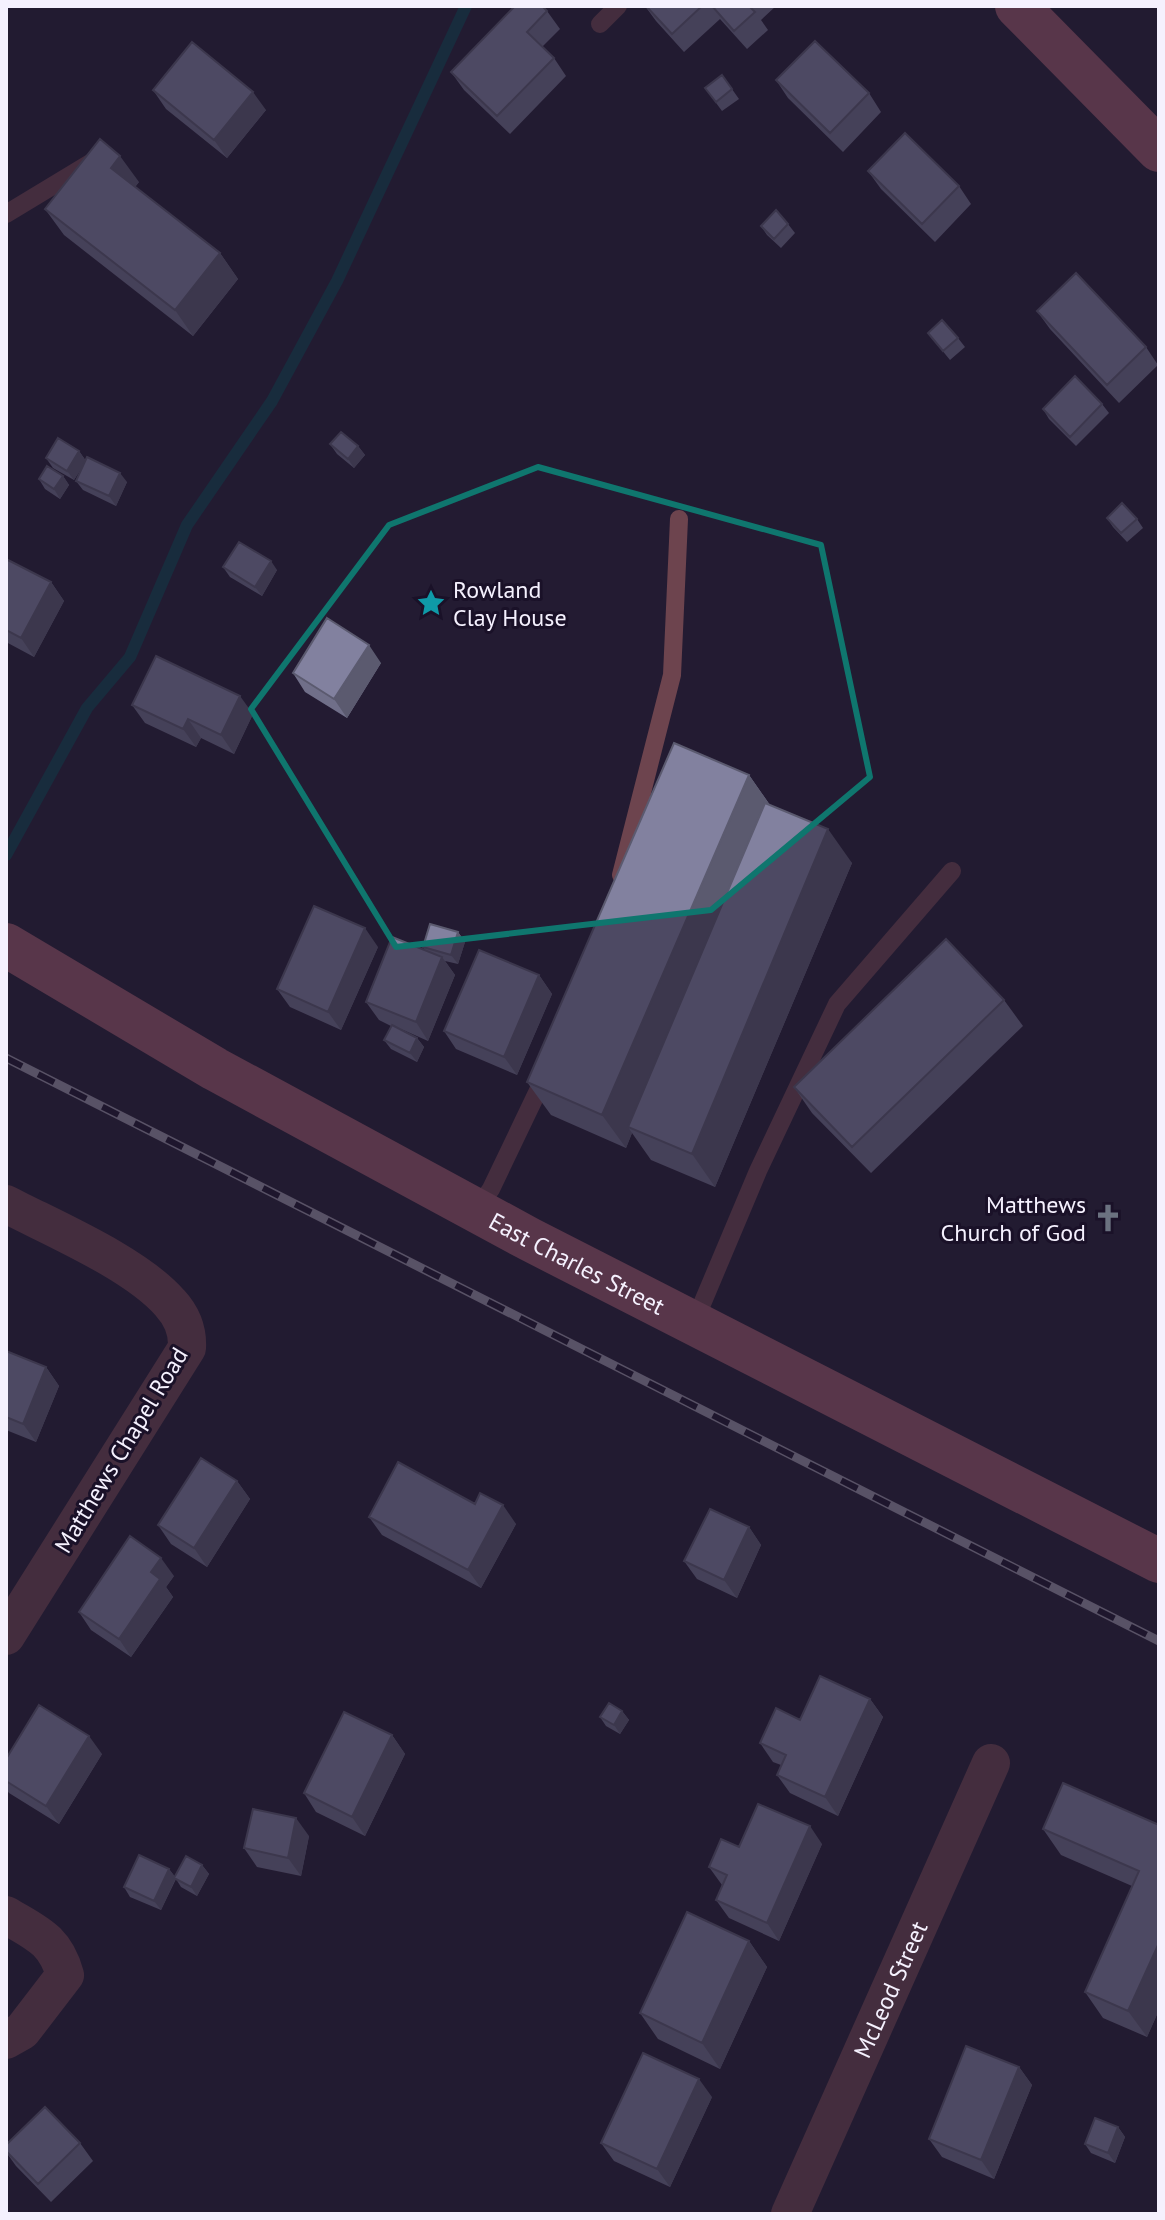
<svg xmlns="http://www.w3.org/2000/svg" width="1165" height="2220" viewBox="0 0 1165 2220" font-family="'PT Sans',sans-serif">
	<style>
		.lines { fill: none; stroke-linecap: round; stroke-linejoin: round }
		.stream { stroke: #0c414d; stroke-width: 12 }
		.lane { stroke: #6d444e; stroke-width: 18 }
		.street { stroke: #6d444e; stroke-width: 38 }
		.secondary { stroke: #995768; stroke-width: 44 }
		.rail-casing { stroke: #9a94a6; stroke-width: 9 }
		.rail { stroke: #1a1128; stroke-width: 6; stroke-dasharray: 18; stroke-linecap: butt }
		.wall { fill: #706f89 }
		.shaded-wall { fill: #5b5a6f }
		.building { fill: #82819f; stroke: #5b5a6f; stroke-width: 2 }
		.marked { fill: none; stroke: #0f766e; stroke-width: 6; stroke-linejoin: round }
		.labels { text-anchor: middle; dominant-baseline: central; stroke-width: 6; stroke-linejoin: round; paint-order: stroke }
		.poi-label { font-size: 24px; fill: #f5f1fe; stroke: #1a1128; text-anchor: start }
		.street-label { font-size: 24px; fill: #f5f1fe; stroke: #1a1128 }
	</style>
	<rect width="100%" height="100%" fill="#231b32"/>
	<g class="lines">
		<path class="stream" d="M6,855l81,-147 43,-51 57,-132 85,-124 65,-120 129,-275"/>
		<path class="lane" d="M600,24l18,-18
			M6,214l86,-52
			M621,875l51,-200 7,-156
			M476,1210l15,-21 55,-115
			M694,1323l64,-152 79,-167 115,-133"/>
		<g class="street">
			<path d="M6,1204c48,25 129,59 164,99 12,13 18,27 17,45l-181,288"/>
			<path d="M6,1915c30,18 49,24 59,60l-43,56 -16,9"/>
			<path id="s1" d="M790,2214l201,-451"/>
		</g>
		<g class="secondary">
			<path d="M1017,6l142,144"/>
			<path id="s2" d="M6,945l209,124 314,170 630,322"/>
		</g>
		<defs>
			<path id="rail" d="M6,1058l1153,583"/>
		</defs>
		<use href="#rail" class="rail-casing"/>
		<use href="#rail" class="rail"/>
	</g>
	<path class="wall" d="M645,6h131l-15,14 7,10 -21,19 -27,-30 -36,33 -28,-31z
		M547,11l13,18 -18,18 12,11 12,18 -56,58 -46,-44 -13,-18z
		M722,75l17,24 -17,12 -17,-23z
		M776,80l93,13 12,19 -38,40 -55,-54z
		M153,90l113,20 -39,48 -61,-49z
		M868,171l91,15 12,18 -36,38 -54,-53z
		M139,182l-4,5 85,66 18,26 -45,57 -129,-101 -19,-26z
		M788,224l7,9 -14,15 -14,-13 -6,-9z
		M1037,311l109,36 12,18 -39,38 -69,-74z
		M928,333l30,5 7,9 -15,13z
		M1102,404l7,9 -33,33 -27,-27 -6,-10z
		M330,444l28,2 7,9 -11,13 -17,-14z
		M79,451l7,10 -12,19 -21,-12 -7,-10z
		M63,476l6,9 -9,14 -15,-10 -6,-10z
		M76,481l51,1 -11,24 -33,-16z
		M1107,518l30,1 6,9 -16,14 -14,-15z
		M6,559l45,23 13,19 -30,56 -28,-15z
		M223,567l54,3 -15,26 -32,-19z
		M381,663l-34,55 -42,-26 -12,-19z
		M132,705l121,9 -19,40 -33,-16 -5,9 -51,-24z
		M749,775l21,30 82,58 -137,324 -64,-27 -19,-27 -6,15 -75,-33 -24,-33z
		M458,932l7,10 -7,22 -13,-3 10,14 -27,66 -27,-12 16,9 7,9 -7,15 -26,-13 -7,-9 7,-14 -12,-6 -13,-18 59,-52 -2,-3z
		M378,947l-37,83 -51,-23 -13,-18z
		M539,975l13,19 -35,81 -61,-26 -12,-18z
		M1004,1000l19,26 -152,147 -59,-60 -18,-26z
		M6,1351l40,16 13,19 -23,56 -30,-12z
		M237,1481l13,18 -43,68 -36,-23 -13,-19z
		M475,1504l41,20 -35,64 -99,-53 -13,-18z
		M749,1527l12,18 -24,53 -40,-19 -13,-18z
		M174,1576l-8,11 7,10 -42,60 -40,-27 -12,-18z
		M870,1699l13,18 -45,99 -48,-23 -13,-18 4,-10 -8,-3 -13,-19 40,-23z
		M622,1711l7,9 -9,14 -14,-8 -6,-9z
		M392,1735l13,19 -40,82 -49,-24 -12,-19z
		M102,1754l-43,70 -50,-31 -3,-4v-30z
		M1159,1825v185l-12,27 -44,-19 -18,-26 47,-106 -71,-31 -18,-26z
		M309,1836l-8,40 -44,-9 -13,-19z
		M822,1844l-43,97 -50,-23 -13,-18 6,-15 -13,-18 30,-20z
		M202,1865l7,9 -12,22 -16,-9 -5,-8 -15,31 -31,-13 -6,-10 45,-18 6,8z
		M749,1941l18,26 -47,102 -62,-30 -18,-26z
		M1019,2067l13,18 -38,94 -52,-22 -13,-18z
		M712,2097l-42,90 -56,-26 -13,-18z
		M1118,2127l7,10 -10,26 -24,-10 -6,-9z
		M80,2143l13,18 -42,41 -35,-36 -10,-14v-7z"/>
	<path class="shaded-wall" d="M253,92l13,18 -39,48 -13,-18z
		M120,156l19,26 -10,12 -18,-26z
		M220,253l18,26 -45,57 -18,-26z
		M358,446l7,9 -11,13 -6,-9z
		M79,451l7,10 -12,19 -7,-9z
		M120,473l7,9 -11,24 -7,-10z
		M63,476l6,9 -9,14 -6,-10z
		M271,561l6,9 -15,26 -7,-9z
		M51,582l13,19 -30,56 -13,-19z
		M369,645l12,18 -34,55 -13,-19z
		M240,696l13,18 -19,40 -13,-19z
		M188,719l13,19 -5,9 -13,-18z
		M749,775l23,33 -144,319 4,6 -6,15 -24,-33z
		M828,829l24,34 -137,324 -23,-33z
		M365,928l13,19 -37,83 -13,-18z
		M458,932l7,10 -7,22 -7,-9z
		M442,957l13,18 -27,66 -12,-19z
		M539,975l13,19 -35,81 -13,-18z
		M417,1038l7,9 -7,15 -7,-9z
		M46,1367l13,19 -23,56 -13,-18z
		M237,1481l13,18 -43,68 -13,-19z
		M503,1505l13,19 -35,64 -13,-18z
		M749,1527l12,18 -24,53 -13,-18z
		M161,1558l13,18 -8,11 7,10 -42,60 -12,-18 32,-67z
		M870,1699l13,18 -45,99 -13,-19z
		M622,1711l7,9 -9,14 -6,-9z
		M392,1735l13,19 -40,82 -13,-19z
		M89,1736l13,18 -43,70 -13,-18z
		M296,1818l13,18 -8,40 -13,-18z
		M810,1826l12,18 -43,97 -12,-18z
		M202,1865l7,9 -12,22 -6,-9z
		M169,1869l7,9 -15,32 -7,-9z
		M749,1941l18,26 -47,102 -18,-26z
		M1159,1943v67l-12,27 -19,-26z
		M1019,2067l13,18 -38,94 -13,-19z
		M699,2079l13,18 -42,90 -13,-18z
		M1118,2127l7,10 -10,26 -7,-10z"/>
	<path class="building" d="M515,6h27l5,5 -20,21 27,26 -57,58 -46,-44z
		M646,6h56l-30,28z
		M712,6h37l6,6 -21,19z
		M815,41l54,52 -39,40 -54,-53z
		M192,42l61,50 -39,48 -61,-50z
		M722,75l10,14 -16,13 -11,-14z
		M905,133l54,53 -37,38 -54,-53z
		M100,139l20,17 -9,12 109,85 -45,57 -130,-101z
		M776,210l12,14 -14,15 -13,-13z
		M1076,273l70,74 -39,38 -70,-74z
		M942,320l16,18 -15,13 -15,-18z
		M1075,376l27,28 -32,33 -27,-28z
		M341,432l17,14 -10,13 -18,-15z
		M58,438l21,13 -12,20 -21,-13z
		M87,457l33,16 -11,23 -33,-15z
		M47,466l16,10 -9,13 -15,-10z
		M1122,503l15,16 -16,14 -14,-15z
		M239,542l32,19 -16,26 -32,-20z
		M6,559l45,23 -30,56 -15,-8z
		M327,618l42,27 -35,54 -41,-26z
		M156,656l84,40 -19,39 -33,-16 -5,10 -51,-24z
		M674,743l75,32 -147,340 -75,-33z
		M765,803l63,26 -136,325 -64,-27z
		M314,906l51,22 -37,84 -51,-23z
		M430,924l28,8 -7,23 -28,-8z
		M392,937l50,20 -26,65 -50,-20z
		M946,939l58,61 -152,147 -58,-60z
		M479,950l60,25 -35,82 -60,-26z
		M392,1025l25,13 -7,15 -26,-13z
		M6,1351l40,16 -23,57 -17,-7z
		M201,1458l36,23 -43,67 -36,-23z
		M398,1462l77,42 5,-11 23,12 -35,65 -99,-53z
		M710,1509l39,18 -25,53 -40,-19z
		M130,1536l31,22 -10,14 9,7 -41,60 -40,-27z
		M820,1676l50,23 -45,98 -48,-22 9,-20 -26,-12 16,-35 24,12z
		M609,1703l13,8 -8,14 -14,-8z
		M39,1705l50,31 -43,70 -40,-25v-22z
		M344,1712l48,23 -40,82 -48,-24z
		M1063,1783l96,42v118l-31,68 -43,-19 54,-121 -96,-42z
		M758,1804l52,22 -43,97 -51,-23 11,-25 -18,-8 12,-28 18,8z
		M253,1809l43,9 -8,40 -44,-10z
		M139,1855l30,14 -15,32 -30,-14z
		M186,1856l16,9 -11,22 -17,-9z
		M687,1912l62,29 -47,102 -62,-30z
		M966,2046l53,21 -38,93 -52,-21z
		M643,2053l56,26 -42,90 -56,-26z
		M45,2107l35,36 -42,41 -32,-33v-6z
		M1095,2118l23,9 -10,26 -23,-9z"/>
	<path d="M0 0H1165V2220H0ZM538,467l283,78 49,232 -159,133 -315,37 -145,-238 138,-184z" fill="#231b32" fill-opacity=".55" fill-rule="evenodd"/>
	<path class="marked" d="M538,467l283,78 49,232 -159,133 -315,37 -145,-238 138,-184z"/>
	<defs>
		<symbol id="sight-bare" viewBox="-9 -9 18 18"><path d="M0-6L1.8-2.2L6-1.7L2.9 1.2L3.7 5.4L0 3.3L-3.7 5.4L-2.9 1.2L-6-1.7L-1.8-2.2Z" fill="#0f9aa8" stroke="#1a1128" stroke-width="2.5" paint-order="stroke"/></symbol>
		<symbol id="church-bare" viewBox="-9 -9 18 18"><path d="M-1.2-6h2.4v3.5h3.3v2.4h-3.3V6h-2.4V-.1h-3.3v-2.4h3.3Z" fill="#6b7280" stroke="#1a1128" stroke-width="2.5" paint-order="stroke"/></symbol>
	</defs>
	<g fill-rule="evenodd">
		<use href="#sight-bare" x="411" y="583" width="40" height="40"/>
		<use href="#church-bare" x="1088" y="1198" width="40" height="40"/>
	</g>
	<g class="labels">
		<g class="poi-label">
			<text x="453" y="589">Rowland<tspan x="453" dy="28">Clay House</tspan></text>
			<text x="1086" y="1204" text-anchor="end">Matthews<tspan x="1086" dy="28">Church of God</tspan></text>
		</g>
		<g class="street-label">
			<text stroke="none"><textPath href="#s2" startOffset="654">East Charles Street</textPath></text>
			<text transform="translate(121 1450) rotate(-59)">Matthews Chapel Road</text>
			<text stroke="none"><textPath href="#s1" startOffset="246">McLeod Street</textPath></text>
		</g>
	</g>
	<rect width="1165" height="2220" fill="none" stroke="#f5f1fe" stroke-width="16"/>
</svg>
